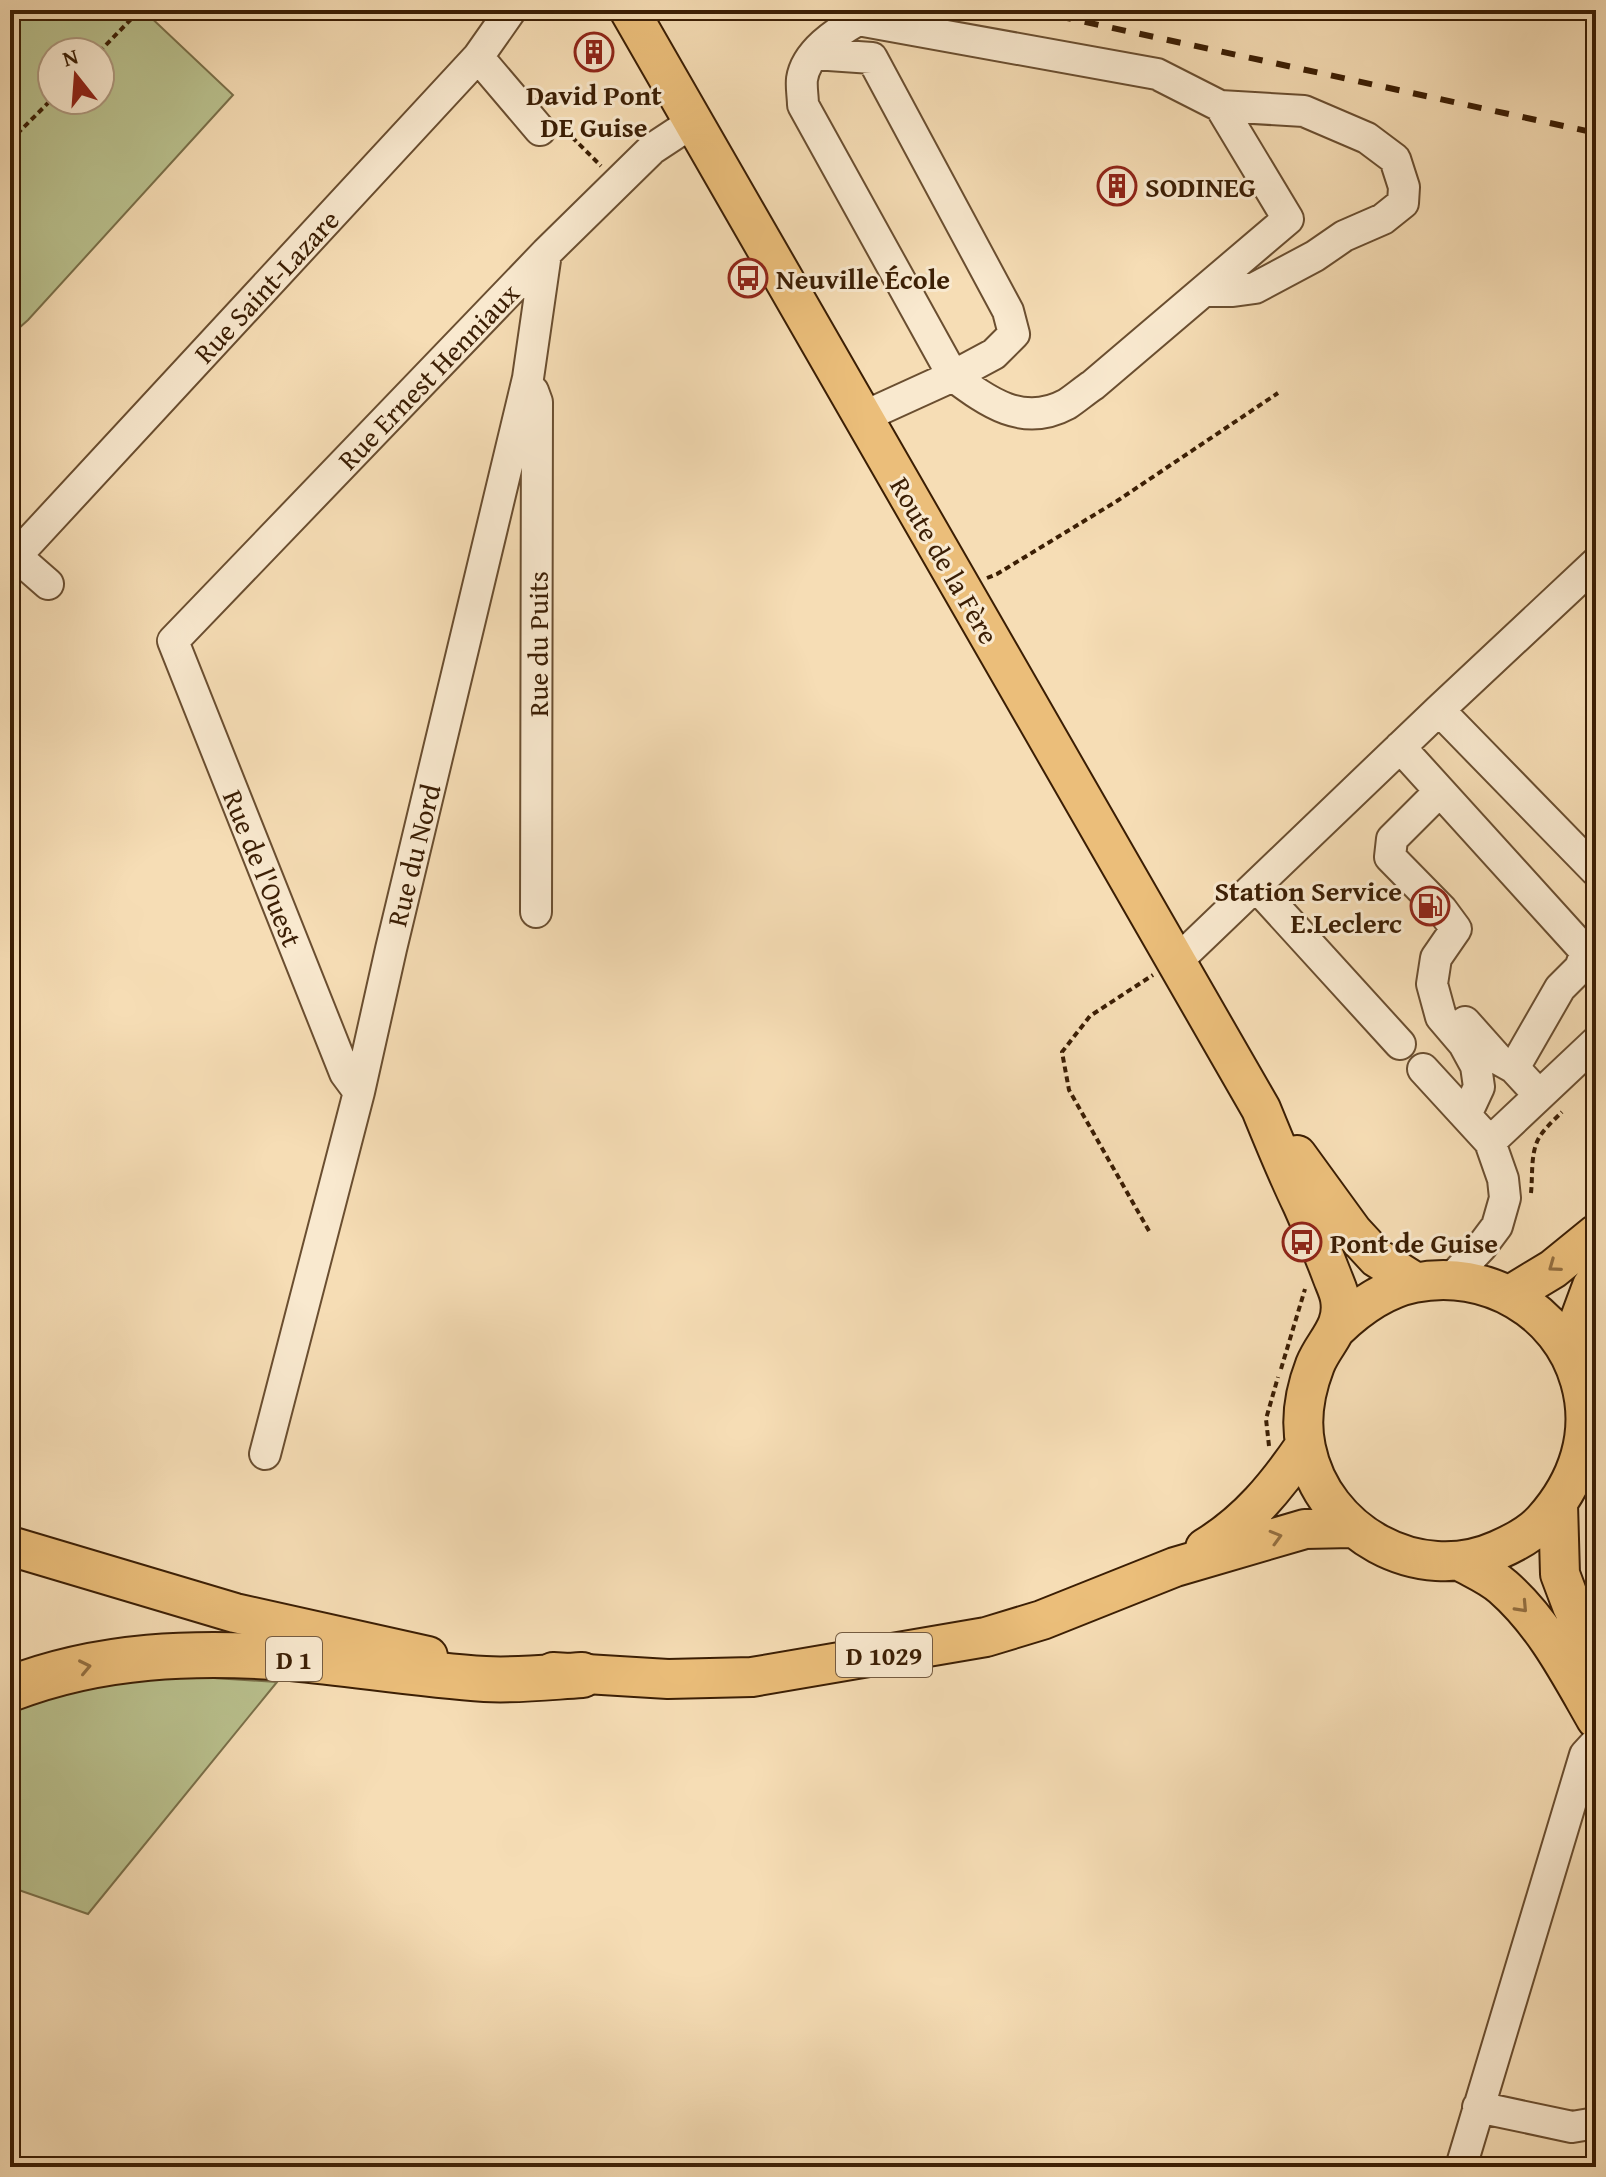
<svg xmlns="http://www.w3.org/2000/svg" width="1606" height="2177" viewBox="0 0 1606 2177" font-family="'Gentium Book Plus',serif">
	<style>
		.green { fill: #bac28f; stroke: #7a704a; stroke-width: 2; fill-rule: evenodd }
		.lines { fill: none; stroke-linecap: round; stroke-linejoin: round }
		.minor-casing { stroke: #6a4e30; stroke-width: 34 }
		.major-casing { stroke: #3b1e04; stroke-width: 42 }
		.highway-casing { stroke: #3b1e04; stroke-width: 48 }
		.path { stroke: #3b1e04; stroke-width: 4; stroke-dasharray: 6 4; stroke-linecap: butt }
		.minor { stroke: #f9e9cf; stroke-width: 30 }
		.major { stroke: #ebbe7a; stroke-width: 38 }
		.highway { stroke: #ebbe7a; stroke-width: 44 }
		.rail { stroke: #3b1e04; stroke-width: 6; stroke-dasharray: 14 14; stroke-linecap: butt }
		.oneway { stroke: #936e3f }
		.labels { text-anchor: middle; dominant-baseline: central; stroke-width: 6; stroke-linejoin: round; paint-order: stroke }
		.shield { fill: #f9e9cf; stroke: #745b41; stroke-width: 2 }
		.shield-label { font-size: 26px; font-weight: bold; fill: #3b1e04 }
		.poi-label { font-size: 28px; font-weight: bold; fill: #3b1e04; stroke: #f9e9cf; text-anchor: start }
		.street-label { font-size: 28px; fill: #3b1e04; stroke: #f9e9cf }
	</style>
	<rect width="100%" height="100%" fill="#f6ddb5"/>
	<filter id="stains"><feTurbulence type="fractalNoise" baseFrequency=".0025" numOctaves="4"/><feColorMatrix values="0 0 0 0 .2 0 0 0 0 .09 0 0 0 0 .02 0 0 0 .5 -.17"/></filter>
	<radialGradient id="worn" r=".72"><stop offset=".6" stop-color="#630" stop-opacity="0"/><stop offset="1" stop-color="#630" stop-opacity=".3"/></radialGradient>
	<path class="green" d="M10,10h133l90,85 -205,225 -18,16zM52,52h48v48h-48z
		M152,1674l125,8 -189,232 -78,-27v-181z"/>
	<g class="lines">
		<defs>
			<path id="minor" d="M814,54l58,4 136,253 6,23 -20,20 -41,22 -150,-271c0,-8 -2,-18 -1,-26 4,-27 35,-47 56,-59l299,54 63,32 68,113 -195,166c-9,6 -17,13 -26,19 -44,24 -79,-2 -114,-28l-90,41
				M478,57l62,73
				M1204,291h29l22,-3 60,-32 29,-20 39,-17 20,-16 1,-16 -9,-28 -28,-21 -63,-27 -84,-5
				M533,391l4,11 -1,510
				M16,556l462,-499 33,-47
				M10,557l6,-1 32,28
				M1439,710l157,161
				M1400,747l186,205 -6,16 -20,20 -46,80
				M1440,791l-48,48 -2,18 52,53 14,19 -20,29 -4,26 9,33 23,27 12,22 3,21 -13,28
				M1256,886l144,158
				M1176,962l263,-252 157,-147
				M1465,1022l33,37 16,9 25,27
				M1423,1069l67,73 13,37 2,19 -8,28 -15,20 -31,33
				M359,1092l-14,-19 -172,-432 373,-388 106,-104 41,-27
				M1490,1142l106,-100
				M265,1454l94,-362 32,-143 137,-571 18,-125
				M1478,2107l94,20 24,-4
				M1461,2167l124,-412 11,-12"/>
			<path id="major" d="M629,10l632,1099c13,32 26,64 41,95 11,24 21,48 30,72 3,8 7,16 8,23 5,29 -16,43 -25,66 -10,26 -15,56 -9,83 17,84 112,138 192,102 16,-7 33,-16 45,-29 35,-39 52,-88 37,-140 -20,-71 -94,-113 -166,-98 -30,6 -55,24 -77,45
				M1297,1155l56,77 24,26 38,24
				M1510,1295l43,-26 43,-35
				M1568,1351l24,-65 4,-5
				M1558,1504l2,70 12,32 24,51
				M10,1546l225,67 193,43
				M1205,1548c43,-26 72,-62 100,-103
				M1460,1561c14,8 31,15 43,26 41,36 66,85 93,132
				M553,1672l115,7 84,-2 234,-40 56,-17 133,-53 130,-38 47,-1"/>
			<path id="highway" d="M10,1689c90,-35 185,-38 281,-31 65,6 129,17 194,21 31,2 65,-2 97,-4"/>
		</defs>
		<use href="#minor" class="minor-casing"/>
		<use href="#major" class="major-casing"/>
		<use href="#highway" class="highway-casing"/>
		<path class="path" d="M99,52l41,-42
			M565,130l36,36
			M10,141l42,-42
			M987,578l10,-4 120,-73 161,-108
			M1531,1193c2,-19 -1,-41 9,-57 6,-9 15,-17 22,-24
			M1149,1231l-80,-141 -7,-38 28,-36 63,-41
			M1281,1369l24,-80
			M1269,1446l-3,-27 12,-42"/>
		<use href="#minor" class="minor"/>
		<use href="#major" class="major"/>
		<use href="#highway" class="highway"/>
		<path class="rail" d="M1030,10l566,123"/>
	</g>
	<defs><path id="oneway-chevron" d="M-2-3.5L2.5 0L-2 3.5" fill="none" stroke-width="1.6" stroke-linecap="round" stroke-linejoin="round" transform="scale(2)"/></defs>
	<g class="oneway">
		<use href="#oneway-chevron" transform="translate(1554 1266) rotate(144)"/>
		<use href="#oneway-chevron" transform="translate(1276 1537) rotate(-16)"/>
		<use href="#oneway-chevron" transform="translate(1522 1607) rotate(47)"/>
		<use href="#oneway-chevron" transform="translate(85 1667) rotate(-12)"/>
	</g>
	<defs>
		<symbol id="building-ring" viewBox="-11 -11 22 22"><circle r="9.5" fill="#f9e9cf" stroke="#8f2418" stroke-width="1.5"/><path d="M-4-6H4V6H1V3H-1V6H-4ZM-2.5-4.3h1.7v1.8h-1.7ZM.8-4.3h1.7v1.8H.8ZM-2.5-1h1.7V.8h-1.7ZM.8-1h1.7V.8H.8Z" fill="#8f2418"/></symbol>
		<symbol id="bus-ring" viewBox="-11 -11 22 22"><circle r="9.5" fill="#f9e9cf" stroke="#8f2418" stroke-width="1.5"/><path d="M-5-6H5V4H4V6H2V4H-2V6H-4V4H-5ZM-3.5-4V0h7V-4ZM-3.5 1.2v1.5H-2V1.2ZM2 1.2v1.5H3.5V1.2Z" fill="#8f2418"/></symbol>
		<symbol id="fuel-ring" viewBox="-11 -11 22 22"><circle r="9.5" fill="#f9e9cf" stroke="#8f2418" stroke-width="1.5"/><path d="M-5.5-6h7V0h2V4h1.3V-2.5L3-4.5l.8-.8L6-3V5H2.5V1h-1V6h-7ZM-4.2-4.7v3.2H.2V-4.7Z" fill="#8f2418"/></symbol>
	</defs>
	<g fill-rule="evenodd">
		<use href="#building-ring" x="572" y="30" width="44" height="44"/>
		<use href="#building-ring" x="1095" y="164" width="44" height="44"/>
		<use href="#bus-ring" x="726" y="256" width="44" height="44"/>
		<use href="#fuel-ring" x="1408" y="884" width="44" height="44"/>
		<use href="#bus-ring" x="1280" y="1220" width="44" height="44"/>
	</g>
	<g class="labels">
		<g class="shield">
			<rect x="836" y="1633" width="96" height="44" rx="6"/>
			<rect x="266" y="1637" width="56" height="44" rx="6"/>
		</g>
		<g class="shield-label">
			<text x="884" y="1655">D 1029</text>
			<text x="294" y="1659">D 1</text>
		</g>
		<g class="poi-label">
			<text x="594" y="94" text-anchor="middle">David Pont<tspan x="594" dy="32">DE Guise</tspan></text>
			<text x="1145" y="186">SODINEG</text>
			<text x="776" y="278">Neuville École</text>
			<text x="1402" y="890" text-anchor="end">Station Service<tspan x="1402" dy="32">E.Leclerc</tspan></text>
			<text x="1330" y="1242">Pont de Guise</text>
		</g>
		<g class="street-label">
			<text transform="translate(266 286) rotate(-47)">Rue Saint-Lazare</text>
			<text transform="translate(428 376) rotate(-46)">Rue Ernest Henniaux</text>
			<text transform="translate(945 560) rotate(60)">Route de la Fère</text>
			<text transform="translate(537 644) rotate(-90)">Rue du Puits</text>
			<text transform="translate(413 855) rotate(-76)">Rue du Nord</text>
			<text transform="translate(263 868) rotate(68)">Rue de l'Ouest</text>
		</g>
	</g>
	<rect width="1606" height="2177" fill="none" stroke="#f6ddb5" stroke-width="40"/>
	<rect x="12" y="12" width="1582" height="2153" fill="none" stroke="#3b1e04" stroke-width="4"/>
	<rect x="20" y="20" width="1566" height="2137" fill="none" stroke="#3b1e04" stroke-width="2"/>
	<g transform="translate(76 76) rotate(343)"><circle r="38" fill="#f9e9cf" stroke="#ad987e" stroke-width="2"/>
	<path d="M0-6L14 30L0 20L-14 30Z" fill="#8f2418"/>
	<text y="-12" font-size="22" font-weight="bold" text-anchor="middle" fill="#3b1e04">N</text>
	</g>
	<rect width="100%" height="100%" filter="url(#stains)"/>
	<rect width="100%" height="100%" fill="url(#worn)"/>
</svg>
